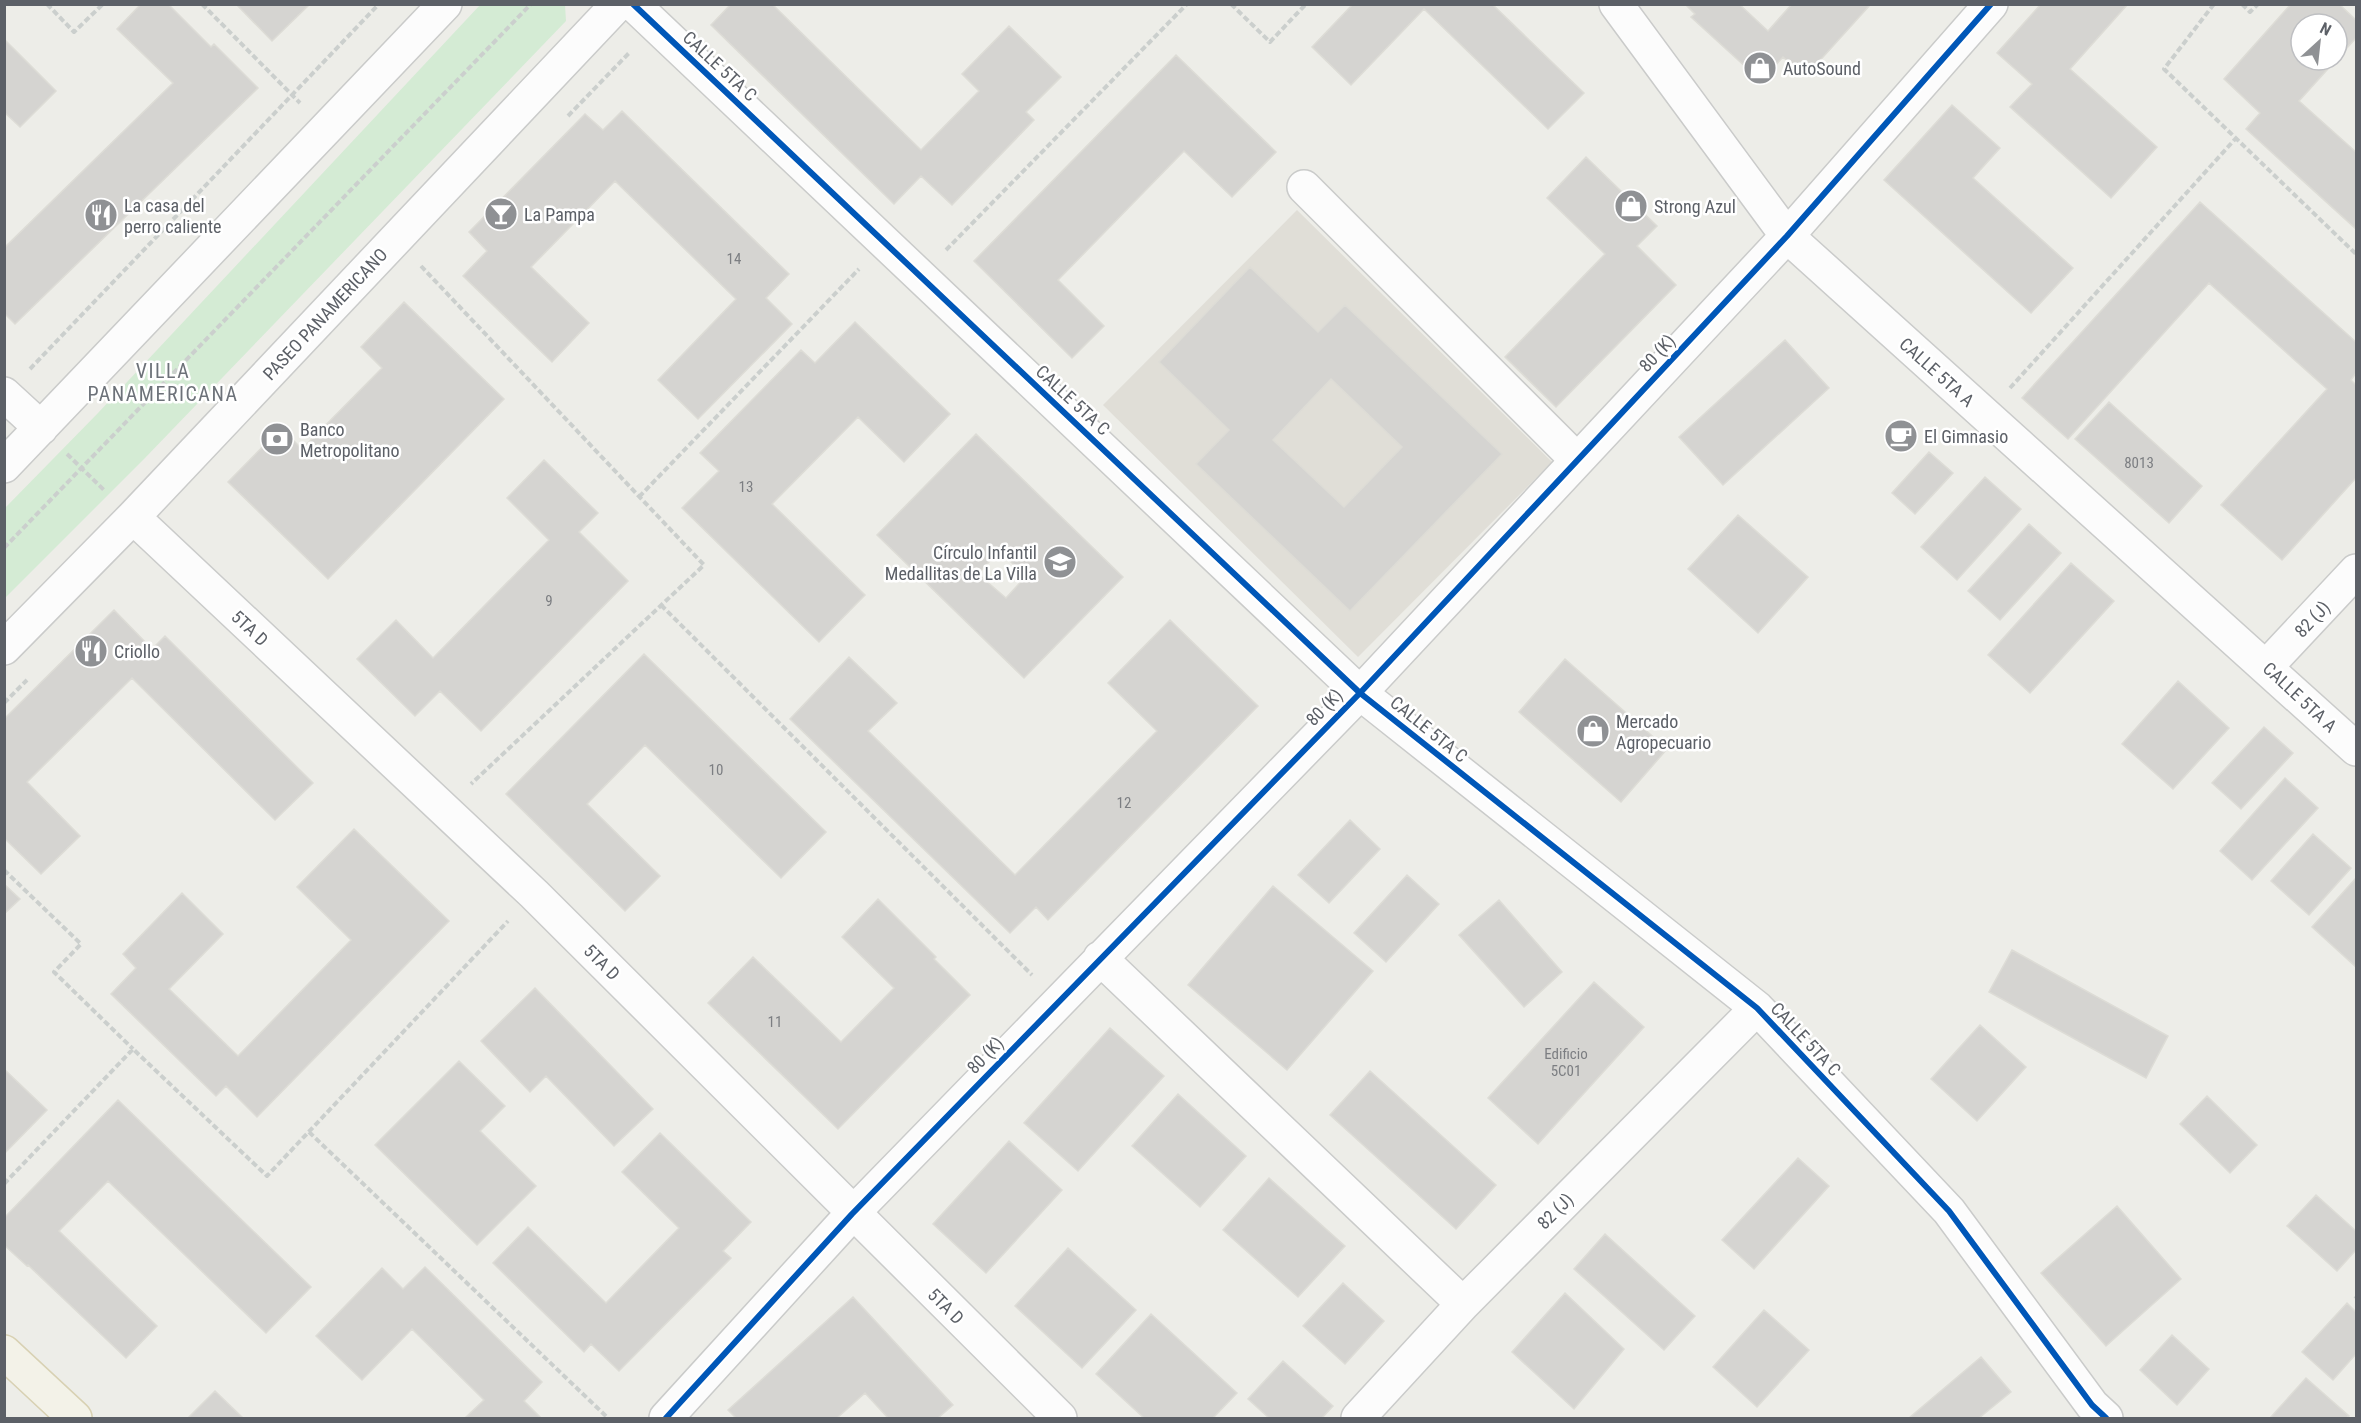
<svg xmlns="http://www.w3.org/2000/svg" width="2361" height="1423" viewBox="0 0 2361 1423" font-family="'Roboto Condensed',sans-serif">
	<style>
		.education { fill: #e0ded7 }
		.green { fill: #d4ebd4 }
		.building { fill: #d5d4d1; stroke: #dddcd6; stroke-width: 1.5; fill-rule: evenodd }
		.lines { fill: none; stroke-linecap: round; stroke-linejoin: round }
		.minor-casing { stroke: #cacbca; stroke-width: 36 }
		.major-casing { stroke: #d8d1b3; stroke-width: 36 }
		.path { stroke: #cbcfcd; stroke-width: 4; stroke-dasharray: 6 3; stroke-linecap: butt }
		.minor { stroke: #fcfcfc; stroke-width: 33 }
		.major { stroke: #f3f2e8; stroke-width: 33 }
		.cycleway-casing { stroke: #fff; stroke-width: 10 }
		.cycleway { stroke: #0057b8; stroke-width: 6 }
		.labels { text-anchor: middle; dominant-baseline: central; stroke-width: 5; stroke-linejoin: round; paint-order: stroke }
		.number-label { font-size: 15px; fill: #7c7e82 }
		.street-label { font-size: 18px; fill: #5c6067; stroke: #fff }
		.poi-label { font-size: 18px; fill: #5c6067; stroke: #fff; text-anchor: start }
		.neighbourhood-label { font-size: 20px; letter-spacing: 1.5px; fill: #6d7279; stroke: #fff }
	</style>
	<rect width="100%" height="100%" fill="#edede8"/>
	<path class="education" d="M1297,210l255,252 -194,195 -255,-252z"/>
	<path class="green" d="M480,5h85l1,16 -421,437 -140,140v-90l93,-95z"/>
	<path class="building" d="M141,4h27l43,43 3,-3 44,44 -243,236 -11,-11v-68l2,1 167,-163 -56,-54z
		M236,4h74l-38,37z
		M731,4h41l149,146 58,-59 -17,-17 47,-48 52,51 -35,35 8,8 -82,85 -31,-29 -27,28 -183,-179z
		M1353,4h139l92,89 -36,36 -124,-120 -73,76 -39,-38z
		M1685,4h54l29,27 24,-27h79l-66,73 -22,-20 -22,24 -70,-64 4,-3z
		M2041,4h87l-58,65 87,78 -46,51 -101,-91 22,-23 -35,-31z
		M2291,4h48l17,16v18l-19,21v-35h-36v36h35l-37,41 57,51v77l-110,-100 14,-16 -36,-34z
		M4,39l52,52 -36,36 -16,-15z
		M1176,55l100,97 -44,45 -48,-46 -126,129 46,46 -32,32 -98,-97z
		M1952,105l48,43 -27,30 100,90 -42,45 -147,-133z
		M622,111l167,163 -23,24 26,26 -94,95 -40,-39 78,-81 -121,-118 -84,86 58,56 -37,39 -89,-86 24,-25 -18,-19 116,-118 18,16z
		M1586,157l71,69 -20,20 39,39 -120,122 -51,-50 100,-103 -58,-56z
		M2200,202l156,140v31l-5,7 5,5v93l-74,82 -61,-55 106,-116 -118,-106 -141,156 -46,-41z
		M1250,267l68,65 27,-27 157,149 -152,157 -154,-147 33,-34 -70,-68zM1331,379l71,68 -58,60 -71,-67z
		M404,302l100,97 -176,180 -100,-97 53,-54 21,21 80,-81 -21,-21z
		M855,322l95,92 -46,48 -46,-45 -86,87 93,91 -46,47 -137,-134 37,-37 -19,-18 101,-103 14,13z
		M1785,340l44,48 -106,97 -44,-48z
		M2109,402l93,84 -33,37 -94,-84z
		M976,434l147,143 -99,101 -147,-143zM999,551l27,25 -20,22 -28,-24z
		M1929,452l24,21 -38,41 -23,-21z
		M544,460l54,53 -19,19 49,49 -147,150 -41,-40 -25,25 -58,-57 39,-39 37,38 116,-118 -42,-42z
		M1985,477l36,32 -64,71 -36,-33z
		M1738,515l70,62 -50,56 -70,-64z
		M2029,524l32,29 -61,67 -32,-29z
		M2071,563l43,38 -84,92 -42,-38z
		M114,610l38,39 13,-13 148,147 -38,37 -143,-142 -105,104 53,54 -39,38 -37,-36v-119z
		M1170,620l88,86 -210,214 -12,-13 -26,26 -220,-214 59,-62 48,46 -29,28 147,144 142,-144 -49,-48z
		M644,654l182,178 -45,46 -136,-133 -58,59 73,72 -35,35 -119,-117z
		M1565,659l102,90 -46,53 -102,-90z
		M2178,681l51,47 -56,61 -51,-45z
		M2264,727l29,26 -52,56 -29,-26z
		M2285,778l33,30 -66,72 -32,-29z
		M1350,820l30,29 -51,54 -31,-28z
		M354,829l95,92 -192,196 -31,-31 -10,10 -105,-102 25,-26 -13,-14 59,-61 41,41 -54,55 69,67 113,-116 -54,-53z
		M2313,834l38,34 -42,47 -38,-34z
		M1407,875l32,29 -53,58 -32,-29z
		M2356,878v89l-44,-40z
		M4,884l16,15 -16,15z
		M1273,886l100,85 -86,99 -99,-85z
		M878,899l58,58 -2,2 36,36 -132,134 -130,-126 45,-46 88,85 53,-54 -52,-51z
		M1499,900l63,72 -38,35 -65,-72z
		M2012,950l156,86 -22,42 -157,-86z
		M1594,982l50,45 -106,117 -50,-46z
		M535,988l118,121 -39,37 -68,-70 -16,16 -49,-51z
		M1980,1025l46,42 -49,54 -46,-42z
		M1110,1028l54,48 -86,95 -54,-48z
		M459,1061l46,45 -25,25 56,55 -59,59 -102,-100z
		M4,1069l43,41 -43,44z
		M1370,1071l126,114 -40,44 -126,-114z
		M1178,1094l68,62 -46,51 -68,-61z
		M2207,1096l50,49 -27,28 -50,-49z
		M118,1100l193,187 -45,46 -158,-152 -49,50 98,95 -31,32 -98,-93 -1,1 -23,-21v-27z
		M660,1133l91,89 -28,29 8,7 -112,113 -28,-27 -7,8 -91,-89 35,-36 78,76 73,-75 -57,-56z
		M1009,1141l53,49 -76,83 -53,-49z
		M1798,1158l31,28 -75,83 -32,-29z
		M1269,1178l76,68 -47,51 -75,-67z
		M2316,1195l40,36v19l-19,21 -50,-45z
		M2117,1206l64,73 -75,67 -65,-73z
		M1605,1234l90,82 -31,34 -90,-81z
		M1068,1248l68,62 -54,58 -67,-62z
		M425,1267l117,115 -18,19 17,17h-76l19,-18 -72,-71 -50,51 -46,-44 66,-68 21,21z
		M1343,1283l41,38 -39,43 -42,-38z
		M1565,1293l59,56 -50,60 -62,-57z
		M853,1297l100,108 -15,13h-50l-23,-25 -28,25h-101l-8,-8z
		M2347,1303l9,9v42l-23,26 -31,-28z
		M1764,1310l45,40 -52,57 -44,-40z
		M1151,1314l86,79 -24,25h-69l-48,-44z
		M2172,1335l37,34 -32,36 -37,-35z
		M1981,1357l30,35 -32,26h-70z
		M1283,1361l50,45 -11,12h-53l-21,-19z
		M2306,1378l43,38 -3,2h-76z
		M215,1391l28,27h-55z"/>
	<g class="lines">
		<defs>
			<path id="minor" d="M633,4l727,689 397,315 192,203 143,194 14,13
				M1616,4l171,232 569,513
				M1304,187l273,273
				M4,394l37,34
				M4,466l441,-462
				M133,517l401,377 526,524
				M4,648l129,-131 485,-513
				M2267,666l89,-95
				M1100,958l363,346
				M666,1418l186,-204 508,-521 427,-457 204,-232
				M1358,1418l105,-114 294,-296"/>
			<path id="major" d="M4,1352l71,66"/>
		</defs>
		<use href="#minor" class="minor-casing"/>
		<use href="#major" class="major-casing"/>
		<path class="path" d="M47,4l27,28 29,-28
			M202,4l98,99
			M1231,4l39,38 36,-38
			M2214,4l-50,65 192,185
			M2242,4l8,8 8,-8
			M568,116l61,-63
			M946,250l241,-246
			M421,266l283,299 -233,219
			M30,369l349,-365
			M2010,388l227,-251
			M67,454l38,37
			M639,497l220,-228
			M4,548l527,-544
			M661,605l371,370
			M4,703l23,-23
			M4,870l77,74 -27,28 79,77
			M309,1132l299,286
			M4,1184l129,-135 134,127 241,-255
			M2355,1296l1,1"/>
		<use href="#minor" class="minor"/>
		<use href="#major" class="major"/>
		<defs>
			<path id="cycleway" d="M633,4l727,689 397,315 192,203 143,194 14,13
				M666,1418l186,-204 508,-521 427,-457 204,-232"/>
		</defs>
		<use href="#cycleway" class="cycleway-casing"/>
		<use href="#cycleway" class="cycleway"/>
	</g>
	<defs>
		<symbol id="shop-disc" viewBox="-11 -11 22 22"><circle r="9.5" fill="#8f9194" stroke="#fff"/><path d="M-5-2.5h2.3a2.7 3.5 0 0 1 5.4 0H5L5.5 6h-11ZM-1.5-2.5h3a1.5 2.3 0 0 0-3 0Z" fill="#fff"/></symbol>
		<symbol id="bar-disc" viewBox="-11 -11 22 22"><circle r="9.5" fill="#8f9194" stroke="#fff"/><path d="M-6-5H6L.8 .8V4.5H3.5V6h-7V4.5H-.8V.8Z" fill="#fff"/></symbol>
		<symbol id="restaurant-disc" viewBox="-11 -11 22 22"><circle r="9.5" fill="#8f9194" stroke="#fff"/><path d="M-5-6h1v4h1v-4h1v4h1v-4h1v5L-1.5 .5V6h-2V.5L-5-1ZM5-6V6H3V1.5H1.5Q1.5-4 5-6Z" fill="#fff"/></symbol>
		<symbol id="cafe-disc" viewBox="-11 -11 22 22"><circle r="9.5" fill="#8f9194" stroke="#fff"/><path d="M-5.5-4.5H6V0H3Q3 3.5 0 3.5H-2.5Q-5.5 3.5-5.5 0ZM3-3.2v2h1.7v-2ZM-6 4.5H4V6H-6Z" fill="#fff"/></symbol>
		<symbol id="bank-disc" viewBox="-11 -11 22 22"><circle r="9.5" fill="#8f9194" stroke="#fff"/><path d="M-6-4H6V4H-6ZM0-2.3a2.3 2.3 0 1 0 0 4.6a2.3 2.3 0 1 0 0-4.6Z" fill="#fff"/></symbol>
		<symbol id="school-disc" viewBox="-11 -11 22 22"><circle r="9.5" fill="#8f9194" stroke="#fff"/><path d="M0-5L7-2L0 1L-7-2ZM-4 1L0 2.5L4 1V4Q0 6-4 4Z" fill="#fff"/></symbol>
	</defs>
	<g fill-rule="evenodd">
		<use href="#shop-disc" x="1741" y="49" width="38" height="38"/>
		<use href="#shop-disc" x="1612" y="187" width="38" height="38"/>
		<use href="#bar-disc" x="482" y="195" width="38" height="38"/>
		<use href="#restaurant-disc" x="82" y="196" width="38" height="38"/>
		<use href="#cafe-disc" x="1882" y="417" width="38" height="38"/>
		<use href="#bank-disc" x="258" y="420" width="38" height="38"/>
		<use href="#school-disc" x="1041" y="543" width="38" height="38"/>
		<use href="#restaurant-disc" x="72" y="632" width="38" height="38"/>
		<use href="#shop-disc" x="1574" y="712" width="38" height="38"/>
	</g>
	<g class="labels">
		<g class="number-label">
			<text x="734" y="259">14</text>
			<text x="2139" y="463">8013</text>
			<text x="746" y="487">13</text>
			<text x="549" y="601">9</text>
			<text x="716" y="770">10</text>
			<text x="1124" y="803">12</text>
			<text x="775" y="1022">11</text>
			<text x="1566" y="1054">Edificio<tspan x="1566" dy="17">5C01</tspan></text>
		</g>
		<g class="street-label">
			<text transform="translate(720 66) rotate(43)">CALLE 5TA C</text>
			<text transform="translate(325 314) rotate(-47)">PASEO PANAMERICANO</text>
			<text transform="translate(1657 353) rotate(-47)">80 (K)</text>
			<text transform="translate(1937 372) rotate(42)">CALLE 5TA A</text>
			<text transform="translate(1073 400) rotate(43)">CALLE 5TA C</text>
			<text transform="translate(2312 619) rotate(-47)">82 (J)</text>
			<text transform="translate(250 628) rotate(43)">5TA D</text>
			<text transform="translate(2300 697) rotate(43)">CALLE 5TA A</text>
			<text transform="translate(1324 707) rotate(-46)">80 (K)</text>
			<text transform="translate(1429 729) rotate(39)">CALLE 5TA C</text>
			<text transform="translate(602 962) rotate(45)">5TA D</text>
			<text transform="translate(1806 1039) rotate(47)">CALLE 5TA C</text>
			<text transform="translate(985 1055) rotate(-46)">80 (K)</text>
			<text transform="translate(1555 1211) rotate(-45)">82 (J)</text>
			<text transform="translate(946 1306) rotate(45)">5TA D</text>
		</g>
		<g class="poi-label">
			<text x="1783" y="68">AutoSound</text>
			<text x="124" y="205">La casa del<tspan x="124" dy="21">perro caliente</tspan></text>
			<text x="1654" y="206">Strong Azul</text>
			<text x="524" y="214">La Pampa</text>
			<text x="300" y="429">Banco<tspan x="300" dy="21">Metropolitano</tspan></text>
			<text x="1924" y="436">El Gimnasio</text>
			<text x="1037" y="552" text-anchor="end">Círculo Infantil<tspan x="1037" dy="21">Medallitas de La Villa</tspan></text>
			<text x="114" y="651">Criollo</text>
			<text x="1616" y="721">Mercado<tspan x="1616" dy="21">Agropecuario</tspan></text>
		</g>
		<g class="neighbourhood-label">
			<text x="163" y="371">VILLA<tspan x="163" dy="23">PANAMERICANA</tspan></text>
		</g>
	</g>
	<rect width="2361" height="1423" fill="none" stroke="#5c6067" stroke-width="12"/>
	<g transform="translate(2319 42) rotate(27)"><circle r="28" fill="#ffffff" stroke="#bebfc2" stroke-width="1.5"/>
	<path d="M0-4.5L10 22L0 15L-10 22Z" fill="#8f9194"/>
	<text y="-9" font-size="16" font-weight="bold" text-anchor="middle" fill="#5c6067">N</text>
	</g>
</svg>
